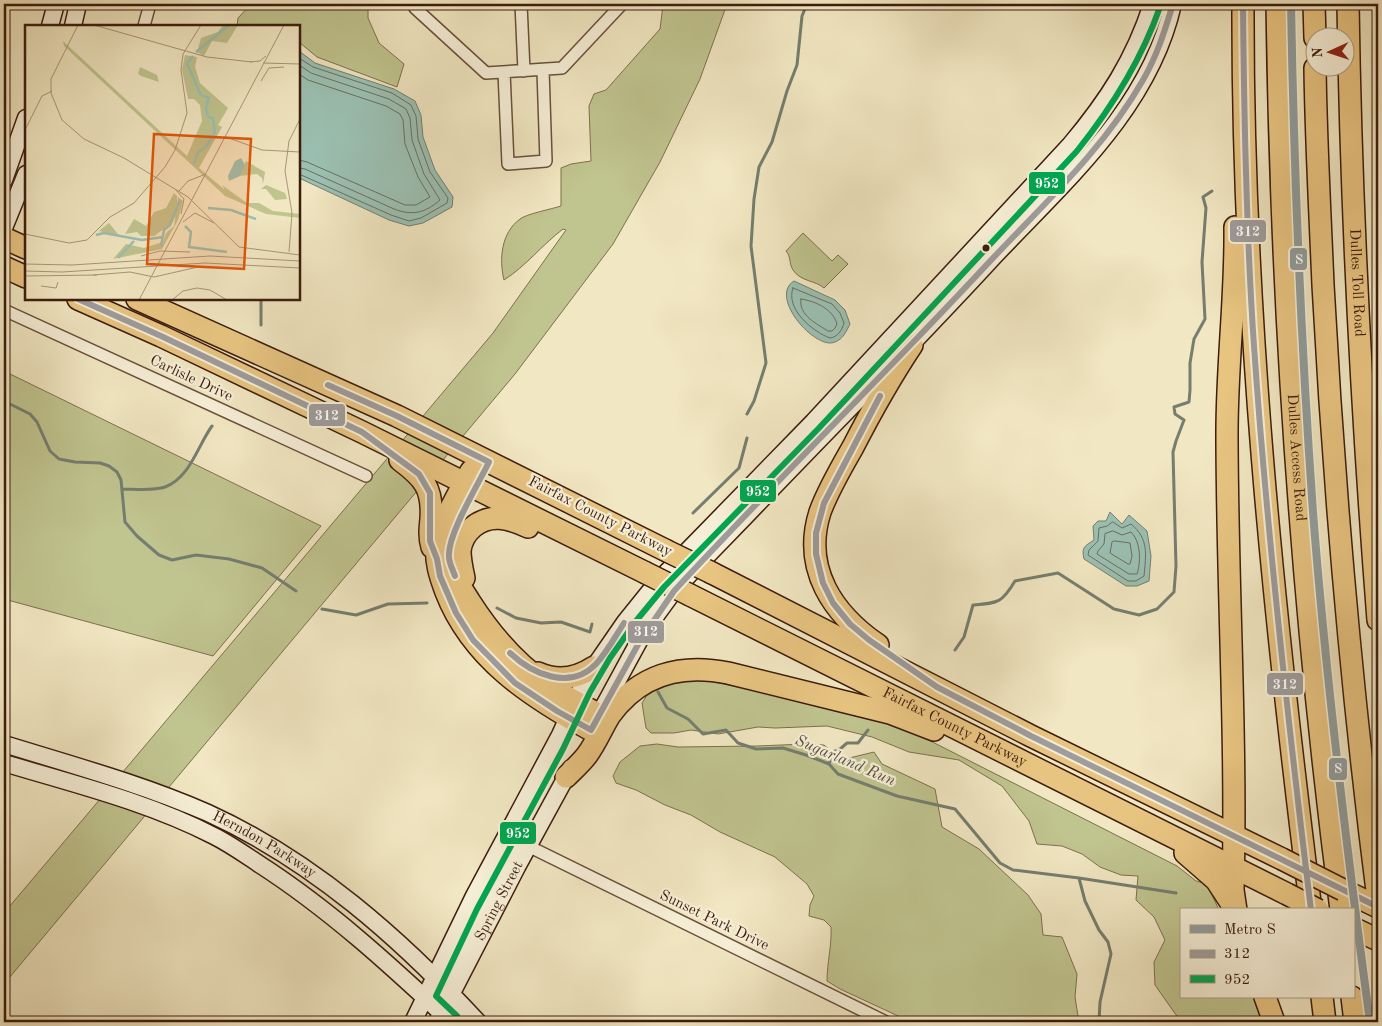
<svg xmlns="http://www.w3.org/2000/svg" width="1382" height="1026" viewBox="0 0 1382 1026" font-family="'Old Standard TT',serif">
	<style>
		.green { fill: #c0c48f; stroke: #7e704e }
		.water { fill: #9bc0b2; stroke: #757e70 }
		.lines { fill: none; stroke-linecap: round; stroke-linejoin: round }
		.shore { stroke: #6c6e60; stroke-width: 1 }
		.stream { stroke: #757e70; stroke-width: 3 }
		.street-casing { stroke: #694f3a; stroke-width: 14 }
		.secondary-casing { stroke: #3c1c0d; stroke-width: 19 }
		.highway-casing { stroke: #3c1c0d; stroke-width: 24 }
		.street { stroke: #f6efd7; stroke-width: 11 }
		.secondary { stroke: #f6efd7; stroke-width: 16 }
		.highway { stroke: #e8c481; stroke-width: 21 }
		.highway-bridge-casing { stroke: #3c1c0d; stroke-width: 24; stroke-linecap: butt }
		.highway-bridge { stroke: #e8c481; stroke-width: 21 }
		.bus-1-casing { stroke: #f6efd7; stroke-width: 10 }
		.bus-2-casing { stroke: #f6efd7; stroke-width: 10 }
		.bus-1 { stroke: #9e9c9c; stroke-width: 6 }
		.bus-2 { stroke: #00a651; stroke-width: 6 }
		.metro-1-casing { stroke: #f6efd7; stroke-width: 11 }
		.metro-1 { stroke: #919d9d; stroke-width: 8 }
		.bus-dot { fill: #3c1c0d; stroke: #f6efd7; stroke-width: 2 }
		.labels { text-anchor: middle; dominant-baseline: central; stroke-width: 4.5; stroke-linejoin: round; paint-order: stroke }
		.street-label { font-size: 15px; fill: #3c1c0d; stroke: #f6efd7 }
		.water-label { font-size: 16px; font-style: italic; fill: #584d3f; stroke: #f6efd7 }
		.inset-river { fill: none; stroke: #9bc0b2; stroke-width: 2.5 }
		.inset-road { fill: none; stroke: #a9967a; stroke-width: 1 }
		.view { fill: #df560c; fill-opacity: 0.15; stroke: #df560c; stroke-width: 2.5 }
		.inset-edge { fill: none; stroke: #3c1c0d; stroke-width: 2.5 }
		.line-badge { stroke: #f6efd7; stroke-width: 2 }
		.badge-label { font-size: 14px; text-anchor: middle; font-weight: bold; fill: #fff }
	</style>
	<rect width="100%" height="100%" fill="#f1e7c2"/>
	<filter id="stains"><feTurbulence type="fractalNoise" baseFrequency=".004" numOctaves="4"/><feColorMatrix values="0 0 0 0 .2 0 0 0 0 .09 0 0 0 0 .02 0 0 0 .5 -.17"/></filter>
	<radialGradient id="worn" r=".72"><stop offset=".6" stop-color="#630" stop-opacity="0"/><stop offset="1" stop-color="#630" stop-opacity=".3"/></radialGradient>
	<path class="green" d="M251,4h117v14l11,25 25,21 -7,23 -80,-30 -18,-15v-16h-62l1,-8z
		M674,4h53l-27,75 -40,83 -47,82 -98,130 -511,610v-71l489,-580 73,-103 -3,-1c-21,16 -37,37 -59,51 -5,-21 -3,-47 16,-61 6,-5 32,-10 41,-13v-38l10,-4 20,-3 -2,-55 5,-12 12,-4 54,-61 3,-24z
		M803,233l29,28 6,-6 10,9 -24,24c-9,-8 -23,-6 -31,-18 -4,-6 -2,-14 -7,-19z
		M4,371l317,155 -108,130 -209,-57z
		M695,678l116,24 84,21 282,143 19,15 11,3 12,26h-38v87h72l9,25h-81l-26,-37 -1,-23 11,-22 -11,-23 -18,-17 2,-24 -17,-1 -21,-8 -18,-13 -20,-8 -25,-2 -8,-23 -27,-35 -43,-26 -50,-8 -37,-15 -45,-11 -52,2 -17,-1 -40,7 -27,-4 -17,3h-23l-5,-5 -4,-25 7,-11 25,-10z
		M657,744l21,3 79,-1 49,-2 18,1 17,15 33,-8 8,12 53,25 7,38 37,22 49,46 13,19 2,21 19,2 15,37 -2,23 4,25h-168l-71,-33 -13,-8c0,-18 5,-36 4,-54l-7,-7 -15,-4 1,-11 4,-9 -7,-12 -32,-27 -55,-25 -29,-17 -26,-10 -29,-15 -20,-7 -3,-7 7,-14 20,-16z"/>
	<path class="water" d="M299,51l16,12 79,26 21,12 6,14 2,22 12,33 18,27 -1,10 -29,16 -14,3 -20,-6 -90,-42z
		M794,281l41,19 10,10 5,14c-4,8 -7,15 -15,18 -19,9 -67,-45 -41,-61z
		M1110,512l12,12 7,-9 18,16 4,25 -2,25 -12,5h-11l-42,-27c-3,-12 1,-13 10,-19l-1,-14 5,-5h8z"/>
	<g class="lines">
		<path class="shore" d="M299,58l14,9 79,26 19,12 5,11 2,23 12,33 18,26 -1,5 -26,15 -12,3 -18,-6 -92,-41
			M299,65l12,8 78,26 17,10 4,9 2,22 12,34 16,26c-15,13 -27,16 -46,9l-89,-40 -6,-1
			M299,74l9,6 78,26 14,8 3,6 2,24 13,33 12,20 -14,8h-11l-98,-43 -8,-2
			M793,288l39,16 8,9 4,10c-2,7 -6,14 -14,15 -17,-6 -45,-29 -37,-50z
			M801,299c14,2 32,10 36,25l-2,4 -3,3h-4c-11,-7 -30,-16 -27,-32z
			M1113,522l9,6 9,-4c18,15 15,30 13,52l-8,5h-8l-40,-26 1,-5 9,-9 1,-13 8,-2z
			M1113,531l9,4 9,-3c10,9 10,31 6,42h-8l-32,-20 1,-3 6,-7 1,-10z
			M1115,541l15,2 2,13 -2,8h-2l-18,-11 2,-11z"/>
		<path class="stream" d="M1377,89l1,-1
			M261,325v-26
			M4,401l26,13 7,8 13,29 9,8 16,3 25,1 9,3 8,6 4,8 4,42 12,14 22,19 13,5 24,-5 33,4 33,9 34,23
			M747,414l7,-13 12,-38 -15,-117 3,-47 5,-32 13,-25 15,-51 10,-26 5,-49 5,-12
			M122,489c12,0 32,2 43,-2 25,-9 33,-42 47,-61
			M693,513l46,-45 8,-30
			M497,608l19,10 25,5 20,-1 29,10 2,-8
			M322,609l34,6 32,-11 39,-1
			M955,650l9,-13 9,-32c25,-2 29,-2 42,-24l43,-8 56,36 25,6 18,-6 17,-17 2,-26 -3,-114 3,-11 8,-21 -9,-6 -1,-7 15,-5 1,-12v-27l4,-24 11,-20 -3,-57 4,-54 -3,-11 9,-6
			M658,692l9,16 21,11 15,15 23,-4 12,13 18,6 27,-1 23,7 23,9 9,10 59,22 58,13 45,54 13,7 66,8 97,15
			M829,764l3,-12 7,-2 8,-7h11l10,-13
			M1079,878l6,23 14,29 9,12 3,12 -11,48 -1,20"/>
		<defs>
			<path id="street" d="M414,4l1,4 71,65 76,-5 60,-64
				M521,4l3,67
				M144,26l6,-22
				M504,72l4,92 38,-3 -3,-91
				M4,310l362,166
				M528,846l358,176"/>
			<g id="secondary">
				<path d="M50,26l6,-22"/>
				<path d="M73,26l5,-22"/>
				<path d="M4,180l22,-62"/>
				<path d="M4,228l22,-54"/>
				<path d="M594,724l50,-92 30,-41c29,-32 60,-62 89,-93 75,-78 151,-155 224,-234 72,-78 162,-152 186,-260"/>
				<path id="s1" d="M4,744c68,21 138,40 204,69 105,48 192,125 270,209"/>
				<path d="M4,763c70,21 144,39 210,73 16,8 30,18 45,28 70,45 131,101 192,158"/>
				<path d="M438,994l71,-138 9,-29"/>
				<path d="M413,1022l61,-126 86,-161 19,-42 15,-26 31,-45 33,-41 155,-159 257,-277c37,-44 64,-85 82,-141"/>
				<path id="s2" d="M437,1022l80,-155 54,-99"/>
			</g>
			<g id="highway">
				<path d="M1243,4c-1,303 30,605 68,906"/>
				<path id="s3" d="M1277,4c4,303 25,605 64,906"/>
				<path d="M1314,4l1,34"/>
				<path id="s4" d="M1348,4c3,206 14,411 30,616"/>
				<path d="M1315,68c1,72 5,145 8,217 11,206 29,410 55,614"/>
				<path d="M1235,227c1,68 -8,136 -8,205 0,152 10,305 6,458l3,20"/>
				<path d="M4,238l22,10"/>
				<path d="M4,267l22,10"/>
				<path d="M78,299l83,37 201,96 282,140"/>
				<path d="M137,299l260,117 268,134"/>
				<path d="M400,460c24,18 33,28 31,59 -1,10 -2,18 1,28"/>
				<path d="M471,471c-10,18 -31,54 -34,73 -2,17 3,32 9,48 26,67 85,105 145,138"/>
				<path d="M450,561c2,15 12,28 20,41 20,31 45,61 76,82 17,12 35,21 54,31"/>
				<path d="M712,573l319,163 251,123"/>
				<path d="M464,578c-2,-9 -4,-18 -4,-27 1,-10 6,-18 13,-24 17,-14 36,-9 55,0"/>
				<path id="s5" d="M690,595l597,299"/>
				<path d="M878,645c-45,-31 -76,-76 -58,-133 8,-22 21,-44 33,-65 18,-35 37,-69 59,-102"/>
				<path d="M538,673c20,9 38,6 56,-6"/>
				<path d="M566,777c7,-7 15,-14 21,-22 9,-12 15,-27 23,-40 29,-40 70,-52 118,-42l162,40 44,17"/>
				<path d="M1185,853l31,27 17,26"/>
				<path d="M1343,890l35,17"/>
				<path d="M1353,928l25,12"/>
				<path d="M1265,997l9,25"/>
				<path d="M1322,997l3,25"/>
				<path d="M1352,997l3,25"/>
			</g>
		</defs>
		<use href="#street" class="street-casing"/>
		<use href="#secondary" class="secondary-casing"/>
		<use href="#highway" class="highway-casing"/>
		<use href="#street" class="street"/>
		<use href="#secondary" class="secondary"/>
		<use href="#highway" class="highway"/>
		<defs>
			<path id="highway-bridge" d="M665,550l47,23
				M644,572l46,23
				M1282,859l61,31
				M1287,894l31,16"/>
		</defs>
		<use href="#highway-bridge" class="highway-bridge-casing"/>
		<use href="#highway-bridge" class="highway-bridge"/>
		<defs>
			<path id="bus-1" d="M1243,4c1,114 3,228 11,342 13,189 34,376 57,564
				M78,299l83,37 201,96 57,42 11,19v48l7,18 3,17 16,37 17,27 42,43 42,28 34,19 49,-89 34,-50c100,-108 205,-211 305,-318 57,-62 122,-119 164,-193 14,-24 22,-50 30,-76
				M328,385l69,31 92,46c-10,21 -42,73 -40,95 0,6 4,13 6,19
				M880,396l-56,107 -8,30v21l7,29 10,20 17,21 19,16 68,47 94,49 347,171
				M510,653c22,21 60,38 86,11 11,-12 19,-27 28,-41"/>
			<path id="bus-2" d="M457,1016l-21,-20 41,-87 86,-160 27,-57 20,-34 26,-37 28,-34 155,-159 258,-277c36,-45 64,-90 83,-144"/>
		</defs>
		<use href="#bus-1" class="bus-1-casing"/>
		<use href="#bus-2" class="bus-2-casing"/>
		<use href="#bus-1" class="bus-1"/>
		<use href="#bus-2" class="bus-2"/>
		<defs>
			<path id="metro-1" d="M1291,4c3,170 10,339 22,508 13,170 34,340 57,510"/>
		</defs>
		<use href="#metro-1" class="metro-1-casing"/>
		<use href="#metro-1" class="metro-1"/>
	</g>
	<circle class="bus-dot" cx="986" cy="248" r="4.5"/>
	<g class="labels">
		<g class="street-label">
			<text stroke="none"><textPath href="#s4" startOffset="279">Dulles Toll Road</textPath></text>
			<text transform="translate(191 379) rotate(25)">Carlisle Drive</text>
			<text stroke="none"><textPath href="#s3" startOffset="454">Dulles Access Road</textPath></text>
			<text transform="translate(600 517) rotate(27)">Fairfax County Parkway</text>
			<text stroke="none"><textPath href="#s5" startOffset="296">Fairfax County Parkway</textPath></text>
			<text stroke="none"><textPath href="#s1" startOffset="280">Herndon Parkway</textPath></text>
			<text stroke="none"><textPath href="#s2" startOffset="136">Spring Street</textPath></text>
			<text transform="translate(714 921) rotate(26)">Sunset Park Drive</text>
		</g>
		<g class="water-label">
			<text transform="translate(845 761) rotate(23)">Sugarland Run</text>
		</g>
	</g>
	<g transform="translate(25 25)">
		<rect width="275" height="275" fill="#f1e7c2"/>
		<path d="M198,0h15l-11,18 -15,-2 -8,15 -7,-4 4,-14 17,-6zM38,16l124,115 15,-35 -2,-16 -6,-6h-6l-6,-29 3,-15 12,2 -2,10 5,16 28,25 -10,17 4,2 -23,41 26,22 -3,-5 25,18h12l14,8 27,3v4l-34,-4 -41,-18 -161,-150zM115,42l17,8 2,7 -18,-6 -3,-2zM221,136l19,11 -2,12 -1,-6 -5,-4 -17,2zM241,160l19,8 2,6 -12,1 -9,-11h-5zM149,168l3,3v17l-5,10 -18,13h-13l-4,-4 -12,2 9,-15 12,7 8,-14 12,-4zM153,172l5,4 -5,19 -16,29 -49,10 13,-15 18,4 19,-6 3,-9 8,-7zM84,198l8,10 4,4 -22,-6z" fill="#c0c48f"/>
		<path d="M216,133l4,7 -5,11 -11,5 -1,-5 7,-15z" fill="#9bc0b2"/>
		<path class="inset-river" d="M171,27l33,-27M168,31l-6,8 14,31 8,3 -3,10 2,9 5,1 2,14 -9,15 -8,5 -4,12M183,183l23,2 25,9M160,201l6,6 -2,15 38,5M71,210l8,-2 38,7 21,-3M136,221l3,-16 6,-5 10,-25M93,233l16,-17"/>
		<path class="inset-road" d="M53,0l-27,54v14l11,27 22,19 40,19 64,39 51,50 61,8M69,0l113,32 45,5M225,37l10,-1 6,-5M238,38l37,1M236,56l8,-13 15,-1M0,105l17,-34 10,-5M201,112l36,13 38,2M150,164l9,10 -3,15M154,166l9,-10 18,-7M158,197l12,-9 19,10M0,209l44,9 18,-3 23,-23 24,-14 31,-36 10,-17 12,-37 -6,-43 2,-16 18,-29M264,227l3,-39 -7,-42 4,-30 11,-22M116,231l19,-5 30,1M0,239l47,1 138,-9 90,5M0,246l37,1 143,-9 95,5M68,250l37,-3 24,5 44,-10M0,251l72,-1M16,261l15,2 2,-6M114,275l145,-275M147,275l11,-9 14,-3 13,2 17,10"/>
		<path class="view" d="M129,109l97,5 -7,130 -97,-5z"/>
		<rect width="275" height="275" class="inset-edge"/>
	</g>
	<g class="line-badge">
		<rect x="1028" y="171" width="38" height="24" rx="5" fill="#00a651"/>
		<rect x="1229" y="219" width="38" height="24" rx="5" fill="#9e9c9c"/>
		<rect x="1289" y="247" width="19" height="24" rx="5" fill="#919d9d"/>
		<rect x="308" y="403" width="38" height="24" rx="5" fill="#9e9c9c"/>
		<rect x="739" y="479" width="38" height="24" rx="5" fill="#00a651"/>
		<rect x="627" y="620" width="38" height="24" rx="5" fill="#9e9c9c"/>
		<rect x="1266" y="672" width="38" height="24" rx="5" fill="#9e9c9c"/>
		<rect x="1328" y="757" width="20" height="24" rx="5" fill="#919d9d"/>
		<rect x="499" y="821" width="38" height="24" rx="5" fill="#00a651"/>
	</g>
	<g class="badge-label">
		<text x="1047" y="188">952</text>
		<text x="1248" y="236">312</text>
		<text x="1299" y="264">S</text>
		<text x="327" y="420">312</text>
		<text x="758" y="496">952</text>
		<text x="646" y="636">312</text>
		<text x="1285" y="689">312</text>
		<text x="1338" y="773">S</text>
		<text x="518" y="838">952</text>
	</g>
	<rect width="1382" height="1026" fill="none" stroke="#f1e7c2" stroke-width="20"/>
	<rect x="5" y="5" width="1372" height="1016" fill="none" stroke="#3c1c0d" stroke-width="2.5"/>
	<rect x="10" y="10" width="1362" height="1006" fill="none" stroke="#3c1c0d"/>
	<rect x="1180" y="908" width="175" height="90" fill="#f6efd7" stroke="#ac9b86"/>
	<rect x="1190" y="925" width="25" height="8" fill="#919d9d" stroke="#ac9b86"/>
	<text x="1224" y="934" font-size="15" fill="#3c1c0d">Metro S</text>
	<rect x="1190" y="950" width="25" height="8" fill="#9e9c9c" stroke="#ac9b86"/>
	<text x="1224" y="958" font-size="15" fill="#3c1c0d">312</text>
	<rect x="1190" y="975" width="25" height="8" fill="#00a651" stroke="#ac9b86"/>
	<text x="1224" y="984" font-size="15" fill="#3c1c0d">952</text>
	<g transform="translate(1330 52) rotate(267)"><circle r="24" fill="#f6efd7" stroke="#ac9b86"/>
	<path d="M0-4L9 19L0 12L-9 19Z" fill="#8f2418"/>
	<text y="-8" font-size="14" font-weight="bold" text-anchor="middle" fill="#3c1c0d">N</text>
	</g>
	<rect width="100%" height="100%" filter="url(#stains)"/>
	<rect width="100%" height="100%" fill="url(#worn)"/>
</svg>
